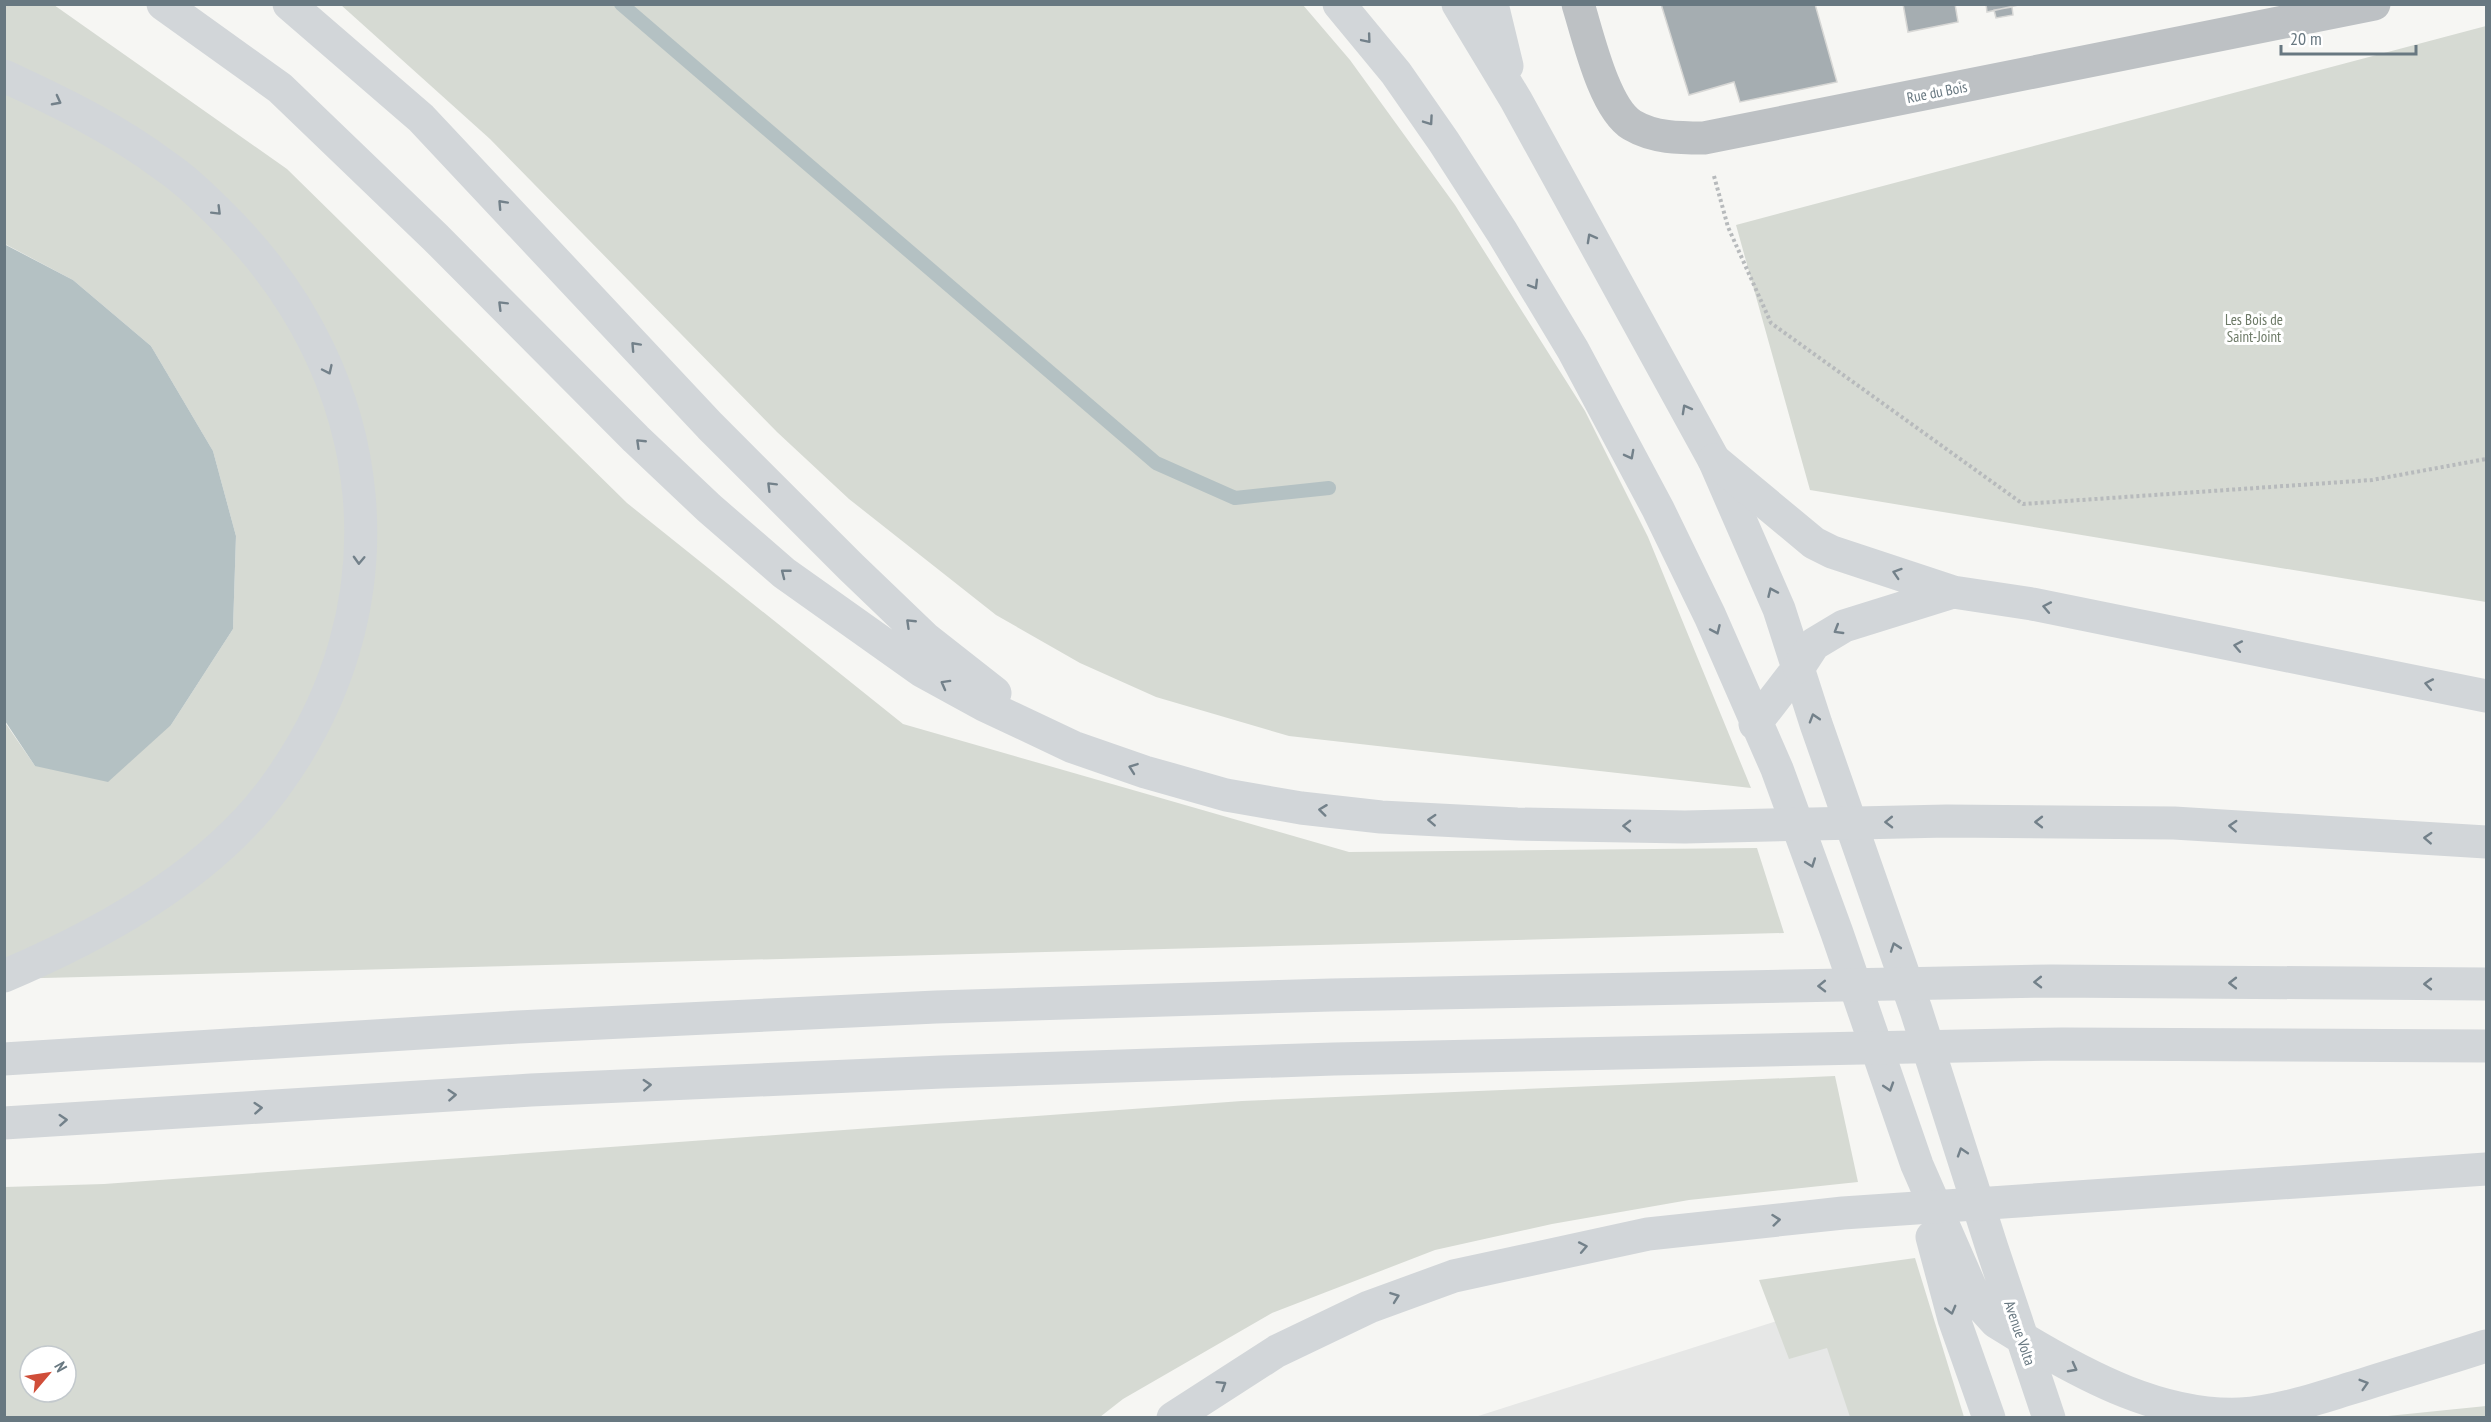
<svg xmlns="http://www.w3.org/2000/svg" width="2491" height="1422" viewBox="0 0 2491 1422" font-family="'PT Sans Narrow',sans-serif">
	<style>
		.built { fill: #e6e7e6 }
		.green { fill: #d6dad3; fill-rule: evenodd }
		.water { fill: #b4c1c3 }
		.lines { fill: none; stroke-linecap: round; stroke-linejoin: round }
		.stream { stroke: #b4c1c3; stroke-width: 14 }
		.building { fill: #a5adb1; stroke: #d7d7d5; stroke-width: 1.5 }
		.path { stroke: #b7babc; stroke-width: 4; stroke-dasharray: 3 3; stroke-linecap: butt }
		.street { stroke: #bdc1c4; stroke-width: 33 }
		.secondary { stroke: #d2d6d9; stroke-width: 33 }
		.highway { stroke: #d2d6d9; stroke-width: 33 }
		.oneway { stroke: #73818a }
		.labels { text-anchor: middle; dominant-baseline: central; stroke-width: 6; stroke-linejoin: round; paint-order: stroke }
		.street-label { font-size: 15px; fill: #687881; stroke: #fff }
		.park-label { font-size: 15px; fill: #6c7966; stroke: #fff }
	</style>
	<rect width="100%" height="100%" fill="#f6f6f3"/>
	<path class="built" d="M1893,1284l52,134h-473z"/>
	<path class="green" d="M5,5h49l233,164 340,334 276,221 446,128 408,-4 27,85 -1779,46 -1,-258 31,45 136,-41 62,-96 3,-93 -23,-85 -62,-105 -78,-66 -68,-36z
		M341,5h962l47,55 105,145 130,206 63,126 103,251 -462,-52 -133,-39 -76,-34 -84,-48 -147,-116 -72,-67 -287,-293z
		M2486,26v576l-676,-112 -74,-265z
		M1835,1076l23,106 -169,18 -137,24 -117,26 -163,63 -149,86 -23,18h-1095v-230l99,-3 1138,-83zM30,1356h36v36h-36z
		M1915,1258l49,159h-114l-23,-69 -38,11 -30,-79z
		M2486,1406v11h-108z"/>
	<path class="water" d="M4,244l69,36 78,66 62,105 23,85 -3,93 -62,96 -63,57 -73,-16 -30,-45z"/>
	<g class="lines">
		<path class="stream" d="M621,4l535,459 79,35 94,-10"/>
	</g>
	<path class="building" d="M1661,4h154l22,78 -97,20 -6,-20 -45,13z
		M1903,4h52l3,18 -50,10z
		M1986,4h37l-36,8z
		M2012,7l1,8 -17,3 -2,-8z"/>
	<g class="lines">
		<path class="path" d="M1714,176l14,51 43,96 252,181 349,-24 114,-21"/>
		<path class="street" d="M1578,4c10,32 26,104 54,121 22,13 47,13 72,13l670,-134"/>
		<path class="secondary" d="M1339,4l57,69 48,69 58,90 71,118 85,159 52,107 67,153 60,164 80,232 59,135 20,22 26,16
			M1458,4l58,96 198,360 65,149 37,115 100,286 76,238 57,170
			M1492,4l15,62
			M1755,724l44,-57
			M1932,1237l22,82 35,99"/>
		<path class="highway" d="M163,4l117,84 155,149 201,202 73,69 75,65 138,98 62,34 89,42 72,25 81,23 75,13 80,9 136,7 168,3 262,-6 227,2 312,19
			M289,4l132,114 289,308 141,141 74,71 70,55
			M4,76c56,26 112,53 161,90 22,15 41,34 60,53 158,158 183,387 49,569 -64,87 -173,147 -270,188
			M1714,460l100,83 18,9 121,40 79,12 454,92
			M1799,667l15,-23 30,-18 109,-34
			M4,1059l514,-32 418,-20 395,-12 720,-14 435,3
			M4,1123l527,-33 411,-18 392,-13 728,-15 424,2
			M2022,1338c65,39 140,79 218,76 39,-2 78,-16 115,-27 44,-14 88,-27 131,-41
			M1173,1418l104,-67 92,-44 85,-31 194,-42 195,-21 643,-44"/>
	</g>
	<defs><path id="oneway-chevron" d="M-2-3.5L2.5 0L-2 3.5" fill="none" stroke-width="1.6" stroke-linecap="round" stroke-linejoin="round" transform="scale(1.5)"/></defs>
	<g class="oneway">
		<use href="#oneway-chevron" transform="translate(1367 39) rotate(50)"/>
		<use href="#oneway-chevron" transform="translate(57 101) rotate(28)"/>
		<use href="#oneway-chevron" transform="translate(1429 121) rotate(55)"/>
		<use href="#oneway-chevron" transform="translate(502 204) rotate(-133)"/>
		<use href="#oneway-chevron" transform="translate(217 211) rotate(45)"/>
		<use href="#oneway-chevron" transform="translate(1591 238) rotate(-119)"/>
		<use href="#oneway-chevron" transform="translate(1534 285) rotate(59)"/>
		<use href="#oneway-chevron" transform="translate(502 305) rotate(-135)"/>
		<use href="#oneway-chevron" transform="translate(635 346) rotate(-133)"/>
		<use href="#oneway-chevron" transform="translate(328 370) rotate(65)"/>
		<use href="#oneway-chevron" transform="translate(1686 409) rotate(-119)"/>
		<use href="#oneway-chevron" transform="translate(640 443) rotate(-136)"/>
		<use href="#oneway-chevron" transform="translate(1630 455) rotate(62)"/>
		<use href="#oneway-chevron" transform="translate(771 486) rotate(-135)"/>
		<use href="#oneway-chevron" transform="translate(359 560) rotate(92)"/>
		<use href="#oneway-chevron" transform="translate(785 573) rotate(-142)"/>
		<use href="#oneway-chevron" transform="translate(1897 573) rotate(-162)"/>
		<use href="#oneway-chevron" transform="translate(1772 592) rotate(-114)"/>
		<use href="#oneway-chevron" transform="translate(2047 607) rotate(-169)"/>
		<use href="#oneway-chevron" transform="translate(910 623) rotate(-136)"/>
		<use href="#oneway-chevron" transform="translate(1716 630) rotate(66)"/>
		<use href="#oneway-chevron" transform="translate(1838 630) rotate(149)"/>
		<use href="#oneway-chevron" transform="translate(2238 646) rotate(-169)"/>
		<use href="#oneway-chevron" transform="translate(945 684) rotate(-151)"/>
		<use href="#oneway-chevron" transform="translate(2429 684) rotate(-169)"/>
		<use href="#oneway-chevron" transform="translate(1814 718) rotate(-107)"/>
		<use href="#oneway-chevron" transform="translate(1133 768) rotate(-160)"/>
		<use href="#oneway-chevron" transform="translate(1323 810) rotate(-173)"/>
		<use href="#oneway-chevron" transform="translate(1432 820) rotate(-177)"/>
		<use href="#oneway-chevron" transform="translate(1889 822) rotate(179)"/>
		<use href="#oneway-chevron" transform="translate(2039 822) rotate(-180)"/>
		<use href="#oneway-chevron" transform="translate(1627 826) rotate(-179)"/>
		<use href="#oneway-chevron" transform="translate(2233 826) rotate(-177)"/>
		<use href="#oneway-chevron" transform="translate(2428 838) rotate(-177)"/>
		<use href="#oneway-chevron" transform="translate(1811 863) rotate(70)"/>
		<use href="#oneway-chevron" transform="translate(1895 947) rotate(-109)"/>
		<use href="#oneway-chevron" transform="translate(2038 982) rotate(179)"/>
		<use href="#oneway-chevron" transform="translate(2233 983) rotate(-180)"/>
		<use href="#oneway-chevron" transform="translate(2428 984) rotate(-180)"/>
		<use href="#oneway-chevron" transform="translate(1822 986) rotate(179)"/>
		<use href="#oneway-chevron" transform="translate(647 1085) rotate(-3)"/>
		<use href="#oneway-chevron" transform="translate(1889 1087) rotate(72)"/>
		<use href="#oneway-chevron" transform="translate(452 1095) rotate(-4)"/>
		<use href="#oneway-chevron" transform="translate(258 1108) rotate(-4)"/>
		<use href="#oneway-chevron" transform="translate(63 1120) rotate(-4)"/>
		<use href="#oneway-chevron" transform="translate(1962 1152) rotate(-108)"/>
		<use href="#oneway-chevron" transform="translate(1776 1220) rotate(-6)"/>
		<use href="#oneway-chevron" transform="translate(1583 1247) rotate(-11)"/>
		<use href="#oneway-chevron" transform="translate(1395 1297) rotate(-20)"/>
		<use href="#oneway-chevron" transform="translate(1951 1310) rotate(75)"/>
		<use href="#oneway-chevron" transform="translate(2073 1368) rotate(28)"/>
		<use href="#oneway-chevron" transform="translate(2364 1384) rotate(-17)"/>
		<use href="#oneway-chevron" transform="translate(1222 1385) rotate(-32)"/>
	</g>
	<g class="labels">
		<g class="street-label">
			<text transform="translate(1937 92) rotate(-11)">Rue du Bois</text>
			<text transform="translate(2020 1333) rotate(71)">Avenue Volta</text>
		</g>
		<g class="park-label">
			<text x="2254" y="319">Les Bois de<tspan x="2254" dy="17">Saint-Joint</tspan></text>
		</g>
	</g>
	<rect width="2491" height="1422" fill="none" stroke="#687881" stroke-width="12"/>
	<g transform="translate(48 1374) rotate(61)"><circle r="28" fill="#ffffff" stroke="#c3c9cd" stroke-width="1.5"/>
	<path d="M0-4.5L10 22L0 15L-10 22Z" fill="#d04e39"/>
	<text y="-9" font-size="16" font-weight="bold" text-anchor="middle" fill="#687881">N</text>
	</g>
	<path d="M2281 45v9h135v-9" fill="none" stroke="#687881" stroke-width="3"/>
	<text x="2290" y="45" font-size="18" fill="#687881" stroke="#ffffff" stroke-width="4.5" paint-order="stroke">20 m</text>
</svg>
